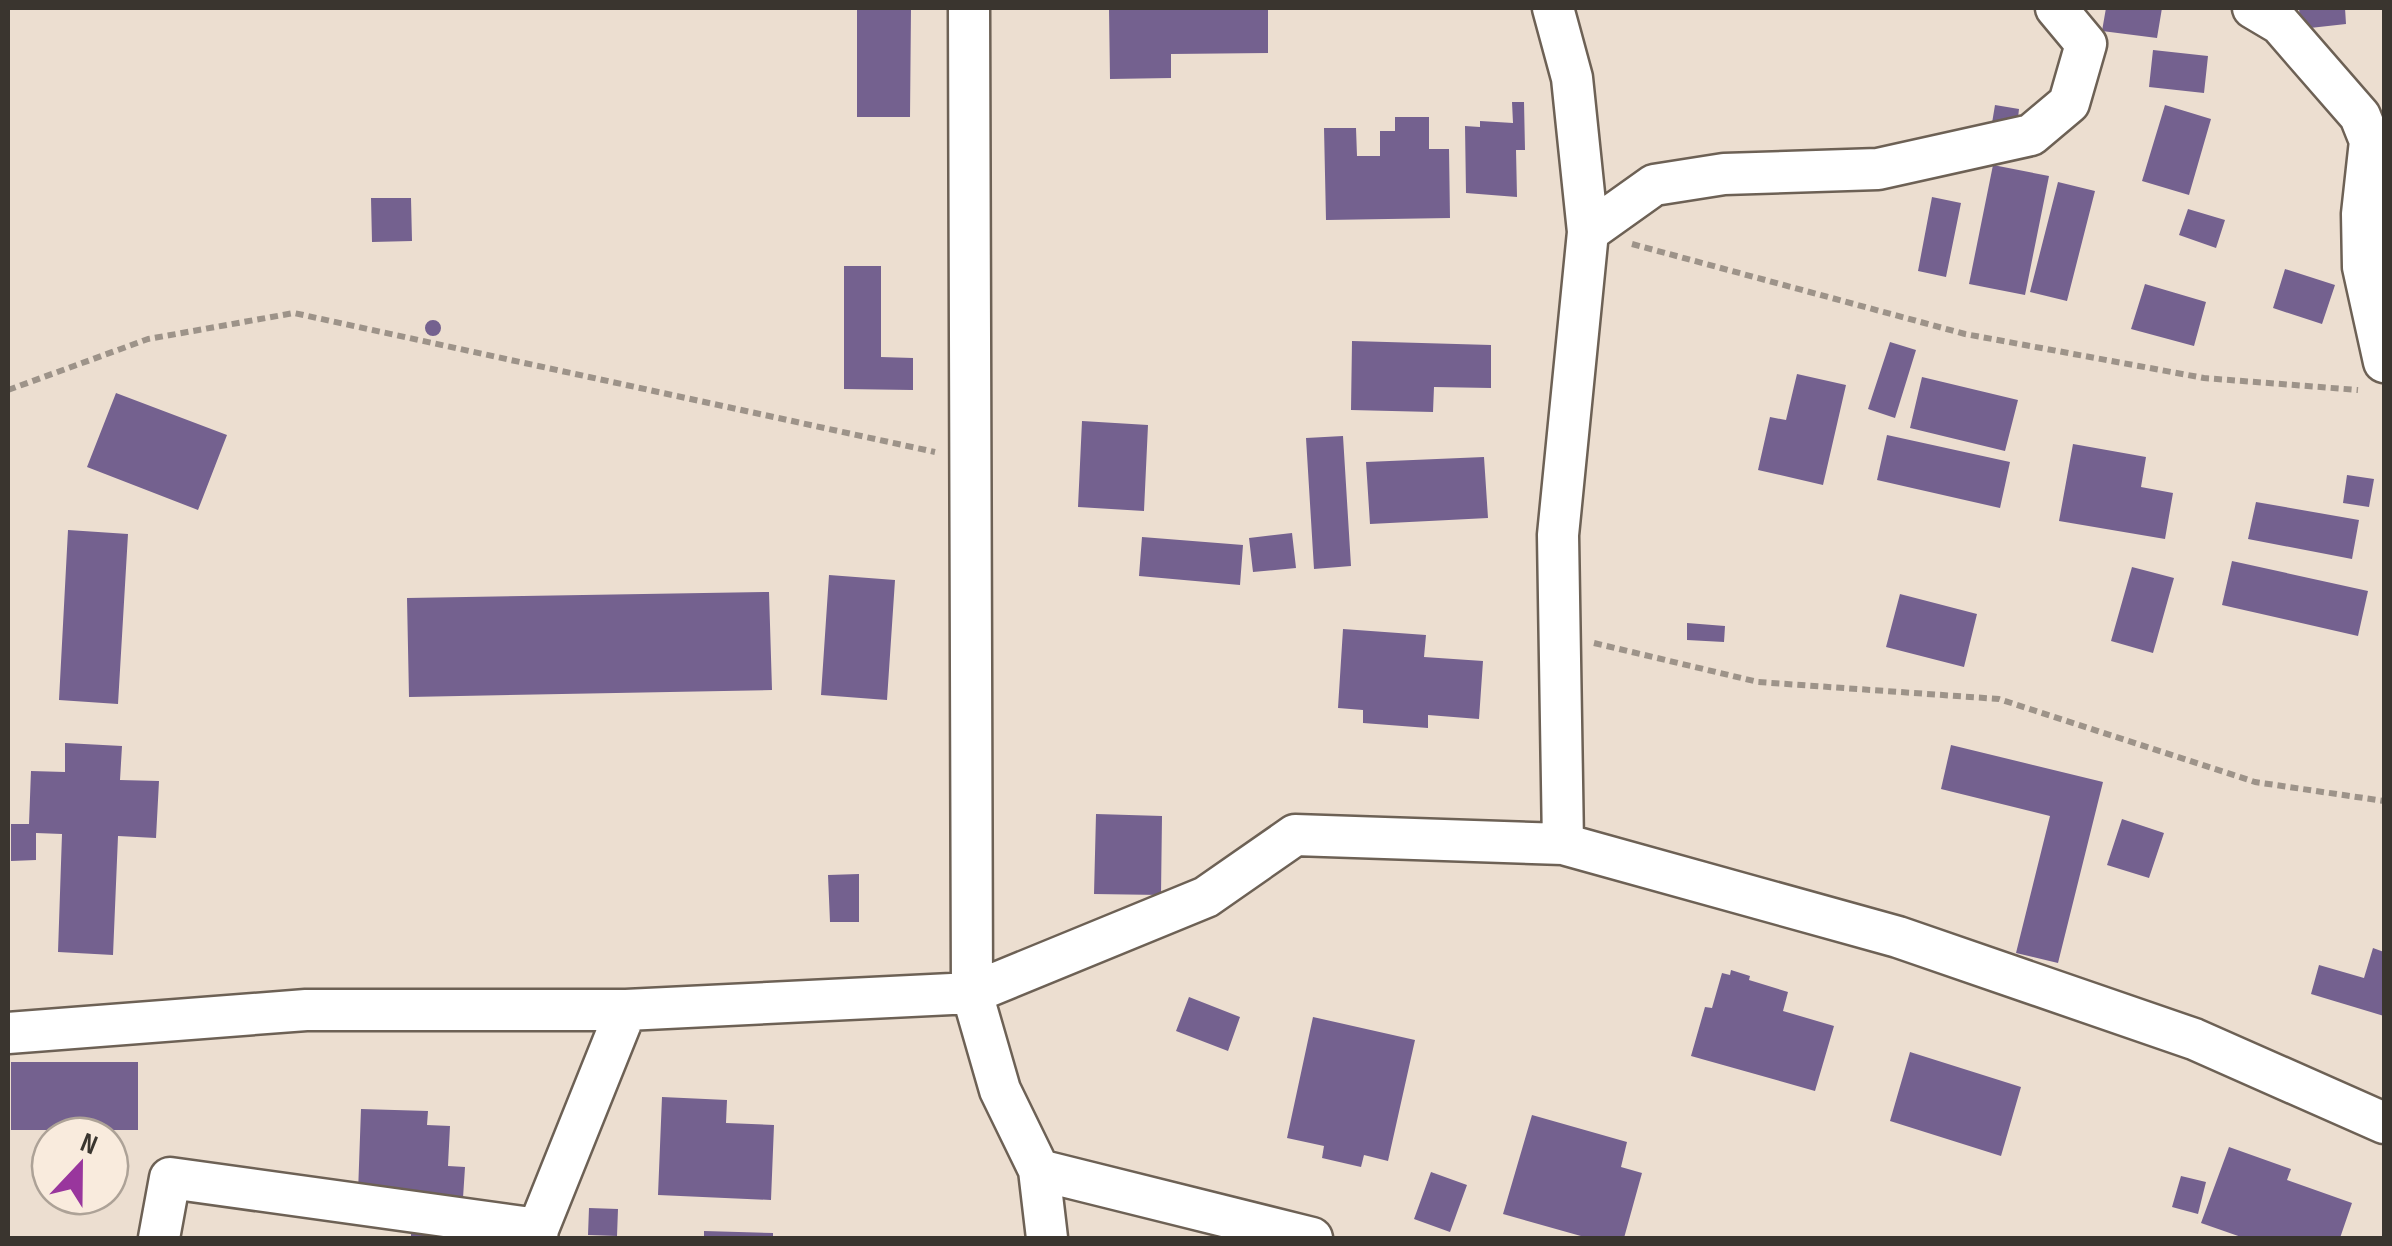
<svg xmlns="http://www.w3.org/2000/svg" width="2392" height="1246" viewBox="0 0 2392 1246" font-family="'Sofia Sans Condensed',sans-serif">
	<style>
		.building { fill: #74618f }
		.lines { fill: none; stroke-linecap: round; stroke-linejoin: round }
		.street-casing { stroke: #6d6155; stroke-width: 45 }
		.path { stroke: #9d9389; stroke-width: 6; stroke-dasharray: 8 5; stroke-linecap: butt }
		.street { stroke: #fff; stroke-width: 40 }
	</style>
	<rect width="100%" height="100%" fill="#ecded0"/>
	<path class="building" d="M857,8h54l-1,109h-53z
		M1109,8h159v45l-97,1v24l-61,1z
		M2106,8h56l-5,30 -55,-7z
		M2299,8h46l1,16 -45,5z
		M2153,50l55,6 -4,37 -55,-6z
		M1512,102h12l1,48h-9l1,47 -51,-4 -1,-67 15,1v-6l33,2z
		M1995,105l24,4 -2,18 -25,-4z
		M2165,105l46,14 -22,76 -47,-14z
		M1395,117h34v32h20l1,69 -124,2 -2,-92h32l1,28h23v-25h15z
		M1993,165l56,11 -24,119 -56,-11z
		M2058,182l37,9 -28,110 -37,-9z
		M1932,197l29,6 -15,74 -28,-6z
		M371,198h40l1,43 -40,1z
		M2188,209l37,11 -9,28 -37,-13z
		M844,266h37v91l32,1v32l-69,-1z
		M2285,269l50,16 -13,39 -49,-16z
		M2145,284l61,18 -12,44 -63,-17z
		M425 328a8 8 0 1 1 16 0a8 8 0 1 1-16 0Z
		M1352,341l139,4v43l-57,-1 -1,25 -82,-2z
		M1890,342l26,8 -21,68 -27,-9z
		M1797,374l49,11 -23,100 -65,-15 12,-53 16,3z
		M1922,377l96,23 -13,51 -95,-23z
		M116,393l111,42 -29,75 -111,-43z
		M1082,421l66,4 -4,86 -66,-4z
		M1887,435l123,27 -10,46 -123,-28z
		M1343,436l8,130 -37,3 -8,-131z
		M2073,444l73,13 -5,30 32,6 -8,46 -106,-18z
		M1484,457l4,61 -118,6 -4,-62z
		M2347,475l27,4 -5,28 -26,-4z
		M2256,502l103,18 -7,39 -104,-20z
		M68,530l60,4 -10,170 -59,-4z
		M1292,533l4,35 -43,4 -4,-34z
		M1142,537l101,8 -3,40 -101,-9z
		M2232,561l136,30 -10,45 -136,-31z
		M2132,567l42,11 -21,75 -42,-12z
		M829,575l66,5 -8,120 -66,-5z
		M769,592l3,98 -363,7 -2,-99z
		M1900,594l77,20 -13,53 -78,-20z
		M1687,623l38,3 -1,16 -37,-2z
		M1343,629l83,6 -2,22 59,4 -4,58 -51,-4v13l-65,-5v-13l-25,-2z
		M65,743l57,3 -2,34 39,1 -3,57 -38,-2 -5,119 -55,-3 4,-118 -26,-1v27l-25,1v-37h18l2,-53 34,1z
		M1951,745l152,37 -45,181 -42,-10 34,-137 -109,-27z
		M1096,814l66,2 -1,79 -67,-1z
		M2122,819l42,14 -15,45 -42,-13z
		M859,874v48h-29l-2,-47z
		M2373,948l11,4v64l-73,-22 8,-29 45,13z
		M1731,970l19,6 -1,4 39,12 -5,19 51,15 -19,65 -124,-35 14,-49 7,1 10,-35 8,2z
		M1189,997l51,20 -12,34 -52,-20z
		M1313,1017l102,23 -27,121 -24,-6 -3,12 -39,-9 2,-12 -37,-8z
		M1910,1052l111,35 -20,69 -111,-35z
		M11,1062h127v68h-127z
		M662,1097l65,3 -1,23 48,2 -3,75 -113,-5z
		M361,1109l67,2 -1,14 23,1 -2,40 17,1 -2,31 -105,-5z
		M1532,1115l95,27 -6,25 21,6 -18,65h-36l-85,-24z
		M2229,1147l62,22 -4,11 65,23 -12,35h-96l-43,-15z
		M1431,1172l36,13 -17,47 -36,-13z
		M2181,1176l25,6 -8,32 -26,-7z
		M589,1208l29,1 -1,27 -29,-1z
		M704,1231l69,2v5h-69z
		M411,1234h45v4h-45z"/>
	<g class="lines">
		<defs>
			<path id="street" d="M969,8l3,985 28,97 39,80 8,68
				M1553,8l19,70 16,154 -30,303 5,309
				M2253,8l27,16 80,92 10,25 -8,73 1,53 21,95
				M1588,232l66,-47 70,-11 154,-5 153,-34 38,-32 17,-59 -30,-36
				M8,1033l298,-23h320l346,-17 234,-96 89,-62 268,9 335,93 296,102 190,84
				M1039,1170l273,68
				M159,1238l11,-60 368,51
				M537,1238l1,-9 88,-219"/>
		</defs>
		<use href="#street" class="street-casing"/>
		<path class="path" d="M1632,244l333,90 239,44 154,12
			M8,390l140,-51 146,-26 641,139
			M1594,643l164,39 241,17 256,83 129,19"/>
		<use href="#street" class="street"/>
	</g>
	<rect width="2392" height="1246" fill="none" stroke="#3a352f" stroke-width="20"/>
	<g transform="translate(80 1166) rotate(22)"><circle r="48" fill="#f9ebdd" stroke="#ada297" stroke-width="2.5"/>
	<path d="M0-8L18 38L0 25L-18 38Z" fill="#99369d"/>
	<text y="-15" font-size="28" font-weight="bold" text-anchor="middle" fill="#3a352f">N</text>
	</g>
</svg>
